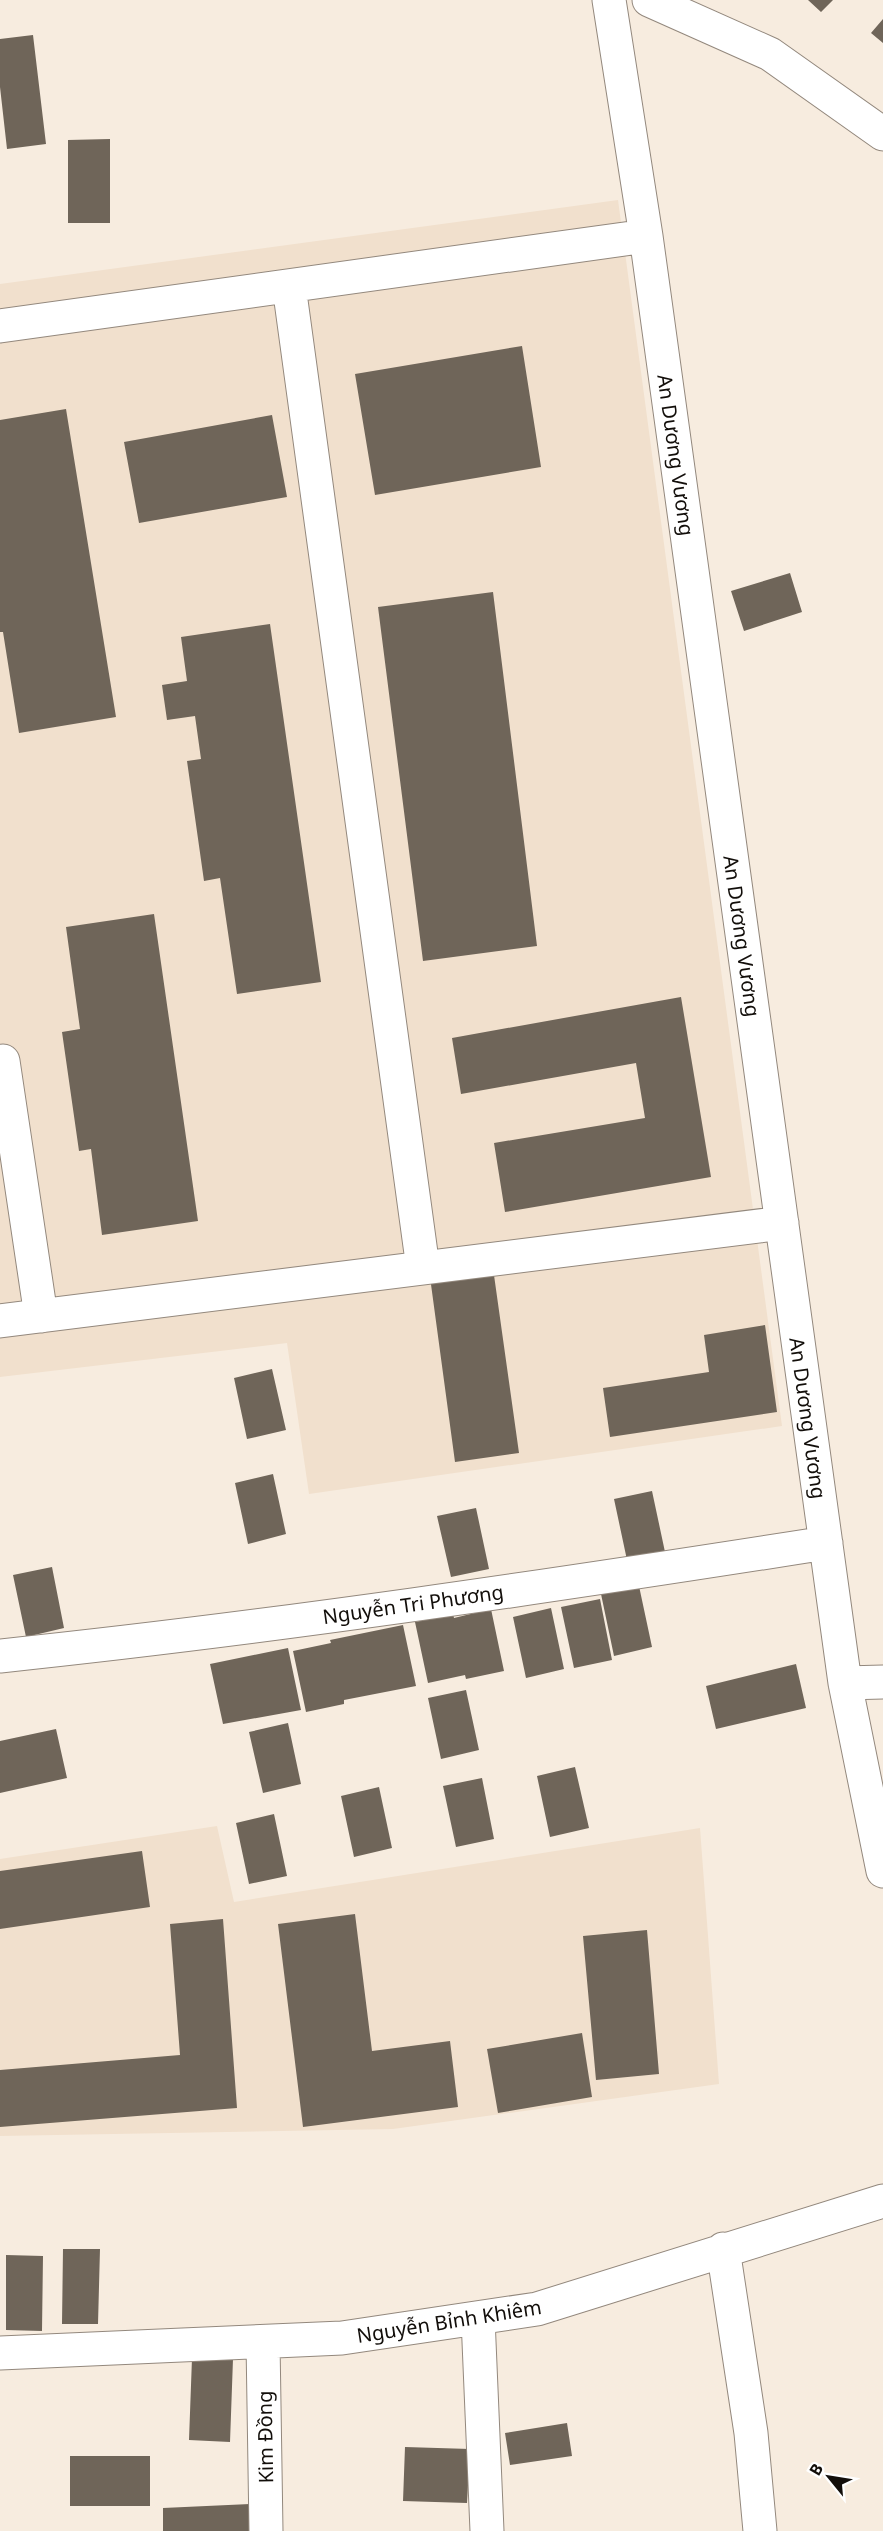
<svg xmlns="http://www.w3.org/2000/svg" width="883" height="2531" viewBox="0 0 883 2531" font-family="'Noto Sans',sans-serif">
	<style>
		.built { fill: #f1e0cd }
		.building { fill: #6f6559 }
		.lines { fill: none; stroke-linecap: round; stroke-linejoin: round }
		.minor-casing { stroke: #93887d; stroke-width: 35 }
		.major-casing { stroke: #93887d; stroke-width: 35 }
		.minor { stroke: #fff; stroke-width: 33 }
		.major { stroke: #fff; stroke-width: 33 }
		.labels { text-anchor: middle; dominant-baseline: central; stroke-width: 4.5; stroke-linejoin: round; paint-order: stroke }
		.street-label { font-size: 20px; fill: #120e0a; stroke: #fff }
	</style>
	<rect width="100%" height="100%" fill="#f7ecdf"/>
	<path class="built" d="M618,200l164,1226 -473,68 -22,-151 -287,34v-1093z
		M217,1826l17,76 466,-74 19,256 -326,45 -393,7v-277z"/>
	<path class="building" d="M808,0h25l-12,12z
		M883,19v24l-12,-10z
		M33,35l13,109 -39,5 -7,-62v-48z
		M110,139v84h-42v-83z
		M522,346l19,121 -166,28 -20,-121z
		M66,409l50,308 -97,16 -16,-101h-3v-212z
		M272,415l15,82 -148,26 -15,-81z
		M790,573l12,39 -58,19 -13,-40z
		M493,592l44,354 -114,15 -45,-354z
		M270,624l51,358 -84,12 -17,-116 -16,3 -17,-120 14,-2 -6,-43 -28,4 -5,-35 25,-4 -6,-44z
		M154,914l44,307 -96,14 -11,-86 -12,2 -17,-119 18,-3 -14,-102z
		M681,997l30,180 -206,35 -11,-69 151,-25 -9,-55 -175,31 -9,-56z
		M493,1268l26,185 -64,9 -25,-185z
		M765,1325l12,87 -167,25 -7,-49 106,-16 -5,-37z
		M272,1369l14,61 -39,9 -13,-61z
		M273,1474l13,60 -38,10 -13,-61z
		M652,1491l13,61 -38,8 -13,-61z
		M476,1508l13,61 -38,8 -14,-61z
		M52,1567l12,61 -38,9 -13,-62z
		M639,1586l13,61 -38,9 -13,-62z
		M600,1599l12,61 -38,8 -13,-61z
		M551,1608l13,61 -38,9 -13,-61z
		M491,1609l13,62 -38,8 -1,-4 -37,8 -13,-61 38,-8 1,4z
		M403,1625l13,61 -72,14v4l-38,8 -13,-61 38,-8 -1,-3z
		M288,1648l13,62 -78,14 -13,-60z
		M796,1664l10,44 -90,21 -10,-43z
		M466,1690l13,60 -38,9 -13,-61z
		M288,1723l13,61 -38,9 -14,-61z
		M56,1729l11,49 -67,15v-52z
		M575,1767l14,61 -39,9 -13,-61z
		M482,1778l12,61 -38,8 -13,-61z
		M379,1787l13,61 -38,9 -13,-61z
		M274,1814l13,62 -38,8 -13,-61z
		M142,1851l8,56 -150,22v-58z
		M355,1914l17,137 78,-10 8,66 -155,20 -25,-203z
		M223,1919l14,189 -237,19v-57l180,-15 -10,-131z
		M647,1930l12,144 -63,6 -13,-144z
		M582,2033l10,64 -94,16 -11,-64z
		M63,2249h37l-2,75h-36z
		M6,2255l37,1 -1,75 -36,-1z
		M192,2358l41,1 -3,83 -41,-2z
		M567,2423l5,33 -62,9 -5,-32z
		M405,2447l65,2 -3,54 -64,-2z
		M70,2456h80v50h-80z
		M250,2504l1,27h-88v-23z"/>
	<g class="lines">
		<defs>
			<path id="minor" d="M609,0l37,236 199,1447 38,188
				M289,286l134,982
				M0,326l646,-90
				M3,1061l38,255
				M0,1321l782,-98
				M0,1656c276,-29 551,-70 826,-113
				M845,1683l38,-1
				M723,2249l28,184 9,98
				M478,2318l9,213
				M263,2342l3,189
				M0,2353l342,-15 195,-29 346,-108"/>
			<path id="major" d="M649,0l121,54 113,80"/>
		</defs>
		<use href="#minor" class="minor-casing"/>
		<use href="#major" class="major-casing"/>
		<use href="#minor" class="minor"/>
		<use href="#major" class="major"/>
	</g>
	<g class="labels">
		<g class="street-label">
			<text transform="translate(676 455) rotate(82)">An Dương Vương</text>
			<text transform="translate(742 936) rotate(82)">An Dương Vương</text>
			<text transform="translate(808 1418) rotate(82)">An Dương Vương</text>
			<text transform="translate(413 1604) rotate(-8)">Nguyễn Tri Phương</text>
			<text transform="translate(449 2321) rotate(-9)">Nguyễn Bỉnh Khiêm</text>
			<text transform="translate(265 2437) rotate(-91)">Kim Đồng</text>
		</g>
	</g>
	<g transform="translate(829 2477) rotate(300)" stroke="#ffffff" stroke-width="4.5" paint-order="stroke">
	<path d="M0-4.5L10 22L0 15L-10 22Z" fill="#120e0a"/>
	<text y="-9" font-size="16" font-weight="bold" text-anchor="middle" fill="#120e0a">B</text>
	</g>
</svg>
